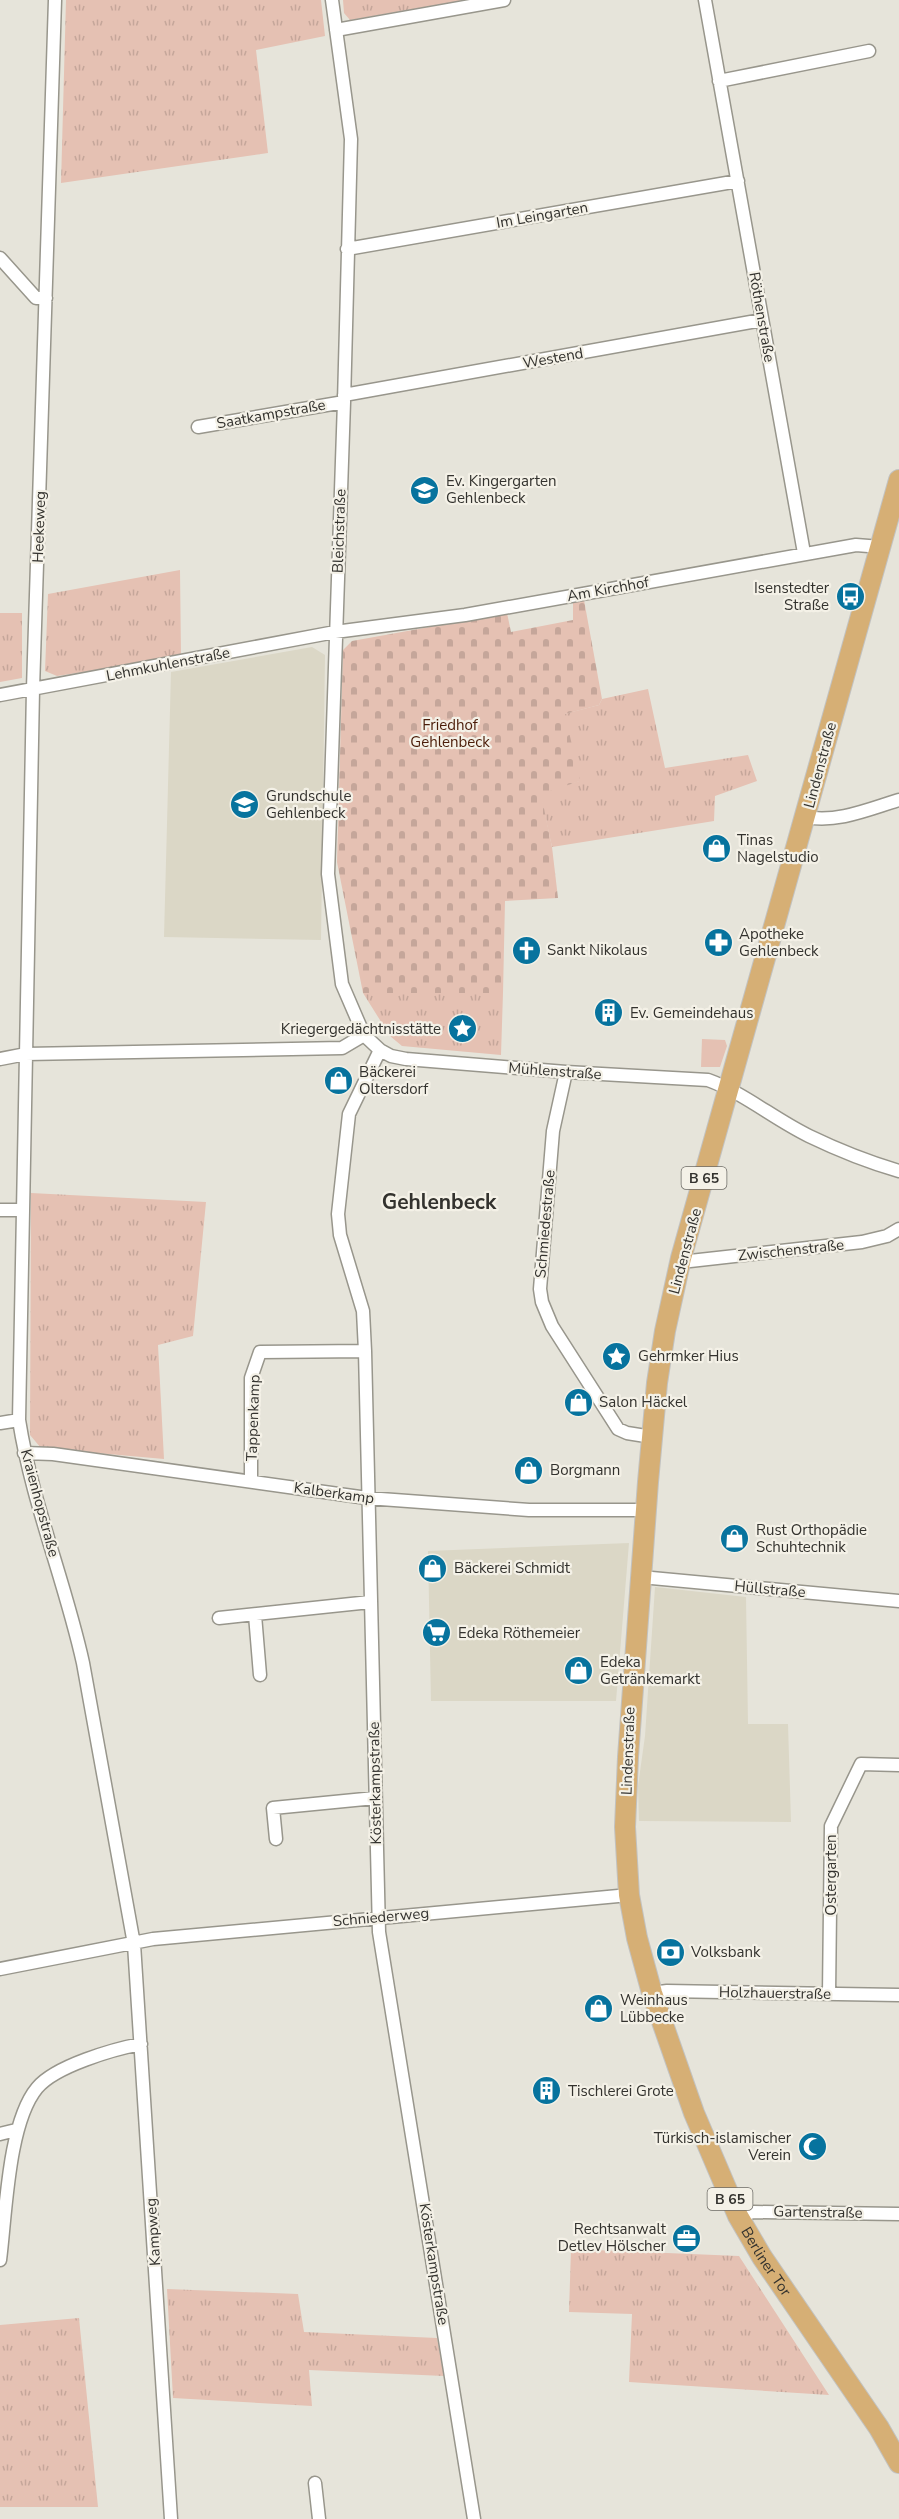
<svg xmlns="http://www.w3.org/2000/svg" width="899" height="2519" viewBox="0 0 899 2519" font-family="'Nunito Sans',sans-serif">
	<style>
		.built { fill: #dbd7c6 }
		.grass { fill: url(#grass-tufts) }
		.cemetery { fill: url(#cemetery-stones) }
		.park { fill: #e5c1b3 }
		.lines { fill: none; stroke-linecap: round; stroke-linejoin: round }
		.street-casing { stroke: #98968c; stroke-width: 15 }
		.primary-casing { stroke: #c2c2c0; stroke-width: 22 }
		.street { stroke: #fff; stroke-width: 12 }
		.primary { stroke: #d6af75; stroke-width: 20 }
		.labels { text-anchor: middle; dominant-baseline: central; stroke-width: 4.5; stroke-linejoin: round; paint-order: stroke }
		.shield { fill: #f4f1e7; stroke: #6d6b66; stroke-width: 1.5 }
		.shield-label { font-size: 14px; font-weight: bold; fill: #33322e }
		.street-label { font-size: 15px; fill: #33322e; stroke: #f4f1e7 }
		.poi-label { font-size: 15px; fill: #33322e; stroke: #f4f1e7; text-anchor: start }
		.park-label { font-size: 15px; fill: #4a1c08; stroke: #f4f1e7 }
		.district-label { font-size: 21px; font-weight: bold; fill: #33322e; stroke: #f4f1e7 }
	</style>
	<defs>
		<pattern id="grass-tufts" width="24" height="20" patternUnits="userSpaceOnUse" patternTransform="scale(1.5)"><rect width="24" height="20" fill="#e5c1b3"/><path d="M3 7l-1-3M5 7V3M7 7l1-3M15 17l-1-3M17 17v-4M19 17l1-3" fill="none" stroke="#c5a69a"/></pattern>
		<pattern id="cemetery-stones" width="16" height="16" patternUnits="userSpaceOnUse" patternTransform="scale(1.5)"><rect width="16" height="16" fill="#e5c1b3"/><path d="M2 7V4a2 2 0 0 1 4 0v3zM10 15v-3a2 2 0 0 1 4 0v3z" fill="#c5a69a"/></pattern>
	</defs>
	<rect width="100%" height="100%" fill="#e6e4da"/>
	<path class="built" d="M312,647l13,8 -4,285 -157,-3 7,-265z
		M629,1543l-13,158h-185l-3,-150z
		M655,1587l91,10 2,127h40l3,98 -152,-1 -1,-35 7,-50z"/>
	<path class="grass" d="M66,0h255l4,36 -69,14 12,103 -207,30z
		M343,0h122l-115,20 -6,-7z
		M180,570l1,87 -124,19 -12,-5 3,-77z
		M0,613h22v65l-22,4z
		M648,689l17,79 83,-13 9,26 -42,15 -1,25 -162,26 -12,-54 39,-12 -15,-67 35,-9 3,-6z
		M363,993h140l-2,62 -99,-9 -12,-10z
		M31,1193l175,9 -13,134 -35,9 6,114 -123,-11 -11,-13z
		M571,2249l168,7 90,139 -200,-13 3,-68 -63,-2z
		M167,2289l131,5 6,38 133,6 7,38 -135,-6 3,36 -139,-8z
		M79,2318l19,189h-98v-182z"/>
	<path class="cemetery" d="M584,600l18,99 -3,6 -34,9 15,67 -39,13 11,53 6,51 -53,3 -2,92h-140l-26,-131 6,-212 9,-9 155,-28 4,19 62,-12v-18z"/>
	<path class="park" d="M702,1039l23,1 2,6 -7,21h-19z"/>
	<g class="lines">
		<defs>
			<path id="street" d="M55,0l-22,689 -14,731c13,83 46,161 64,243l51,281 37,575
				M332,0l19,139 -7,263 -16,472 14,110 22,51 16,15 11,6 15,3 160,13 142,8c36,13 66,39 101,56 29,14 59,26 90,35
				M705,0l99,553
				M336,30l168,-30
				M719,81l150,-30
				M347,249l391,-68
				M0,258l36,40h10
				M344,395l418,-75
				M198,427l146,-25
				M0,695l335,-63 130,-17 391,-70 25,2
				M806,817c32,6 63,-8 93,-17
				M380,1050l-31,64 -11,100 2,21 23,76 2,40 14,581 95,587
				M0,1059l26,-5 316,-6 22,-13
				M566,1072l-13,59 -13,158 2,13 10,24 66,103 9,4 25,4
				M0,1210h22
				M681,1258l9,3 172,-19 25,-6 12,-7
				M0,1423l19,-3
				M24,1453l29,1 314,44 162,12h117
				M251,1481v-103l9,-26 105,-1
				M641,1577l258,24
				M255,1615l5,60
				M219,1618l151,-16
				M276,1839l-3,-31 102,-10
				M0,1969l153,-30 476,-44
				M652,1993l15,-2 232,4
				M829,1994l2,-168 30,-62 38,1
				M0,2134l16,-4
				M738,2216l16,-4 145,2
				M0,2260c6,-47 8,-137 37,-172 18,-22 77,-39 104,-44
				M315,2483l4,36"/>
			<g id="primary">
				<path id="s1" d="M899,480l-218,778 -16,73 -8,52 -9,99 -20,275 -3,70 4,68 8,43 15,55 42,120 44,103 24,41 117,171 20,35"/>
			</g>
		</defs>
		<use href="#street" class="street-casing"/>
		<use href="#primary" class="primary-casing"/>
		<use href="#street" class="street"/>
		<use href="#primary" class="primary"/>
	</g>
	<defs>
		<symbol id="school-disc" viewBox="-11 -11 22 22"><circle r="9.5" fill="#07739e" stroke="#f4f1e7"/><path d="M0-5L7-2L0 1L-7-2ZM-4 1L0 2.5L4 1V4Q0 6-4 4Z" fill="#fff"/></symbol>
		<symbol id="bus-disc" viewBox="-11 -11 22 22"><circle r="9.5" fill="#07739e" stroke="#f4f1e7"/><path d="M-5-6H5V4H4V6H2V4H-2V6H-4V4H-5ZM-3.5-4V0h7V-4ZM-3.5 1.2v1.5H-2V1.2ZM2 1.2v1.5H3.5V1.2Z" fill="#fff"/></symbol>
		<symbol id="shop-disc" viewBox="-11 -11 22 22"><circle r="9.5" fill="#07739e" stroke="#f4f1e7"/><path d="M-5-2.5h2.3a2.7 3.5 0 0 1 5.4 0H5L5.5 6h-11ZM-1.5-2.5h3a1.5 2.3 0 0 0-3 0Z" fill="#fff"/></symbol>
		<symbol id="pharmacy-disc" viewBox="-11 -11 22 22"><circle r="9.5" fill="#07739e" stroke="#f4f1e7"/><path d="M-2-6h4v4h4v4h-4v4h-4v-4h-4v-4h4Z" fill="#fff"/></symbol>
		<symbol id="church-disc" viewBox="-11 -11 22 22"><circle r="9.5" fill="#07739e" stroke="#f4f1e7"/><path d="M-1.2-6h2.4v3.5h3.3v2.4h-3.3V6h-2.4V-.1h-3.3v-2.4h3.3Z" fill="#fff"/></symbol>
		<symbol id="building-disc" viewBox="-11 -11 22 22"><circle r="9.5" fill="#07739e" stroke="#f4f1e7"/><path d="M-4-6H4V6H1V3H-1V6H-4ZM-2.5-4.3h1.7v1.8h-1.7ZM.8-4.3h1.7v1.8H.8ZM-2.5-1h1.7V.8h-1.7ZM.8-1h1.7V.8H.8Z" fill="#fff"/></symbol>
		<symbol id="sight-disc" viewBox="-11 -11 22 22"><circle r="9.5" fill="#07739e" stroke="#f4f1e7"/><path d="M0-6L1.8-2.2L6-1.7L2.9 1.2L3.7 5.4L0 3.3L-3.7 5.4L-2.9 1.2L-6-1.7L-1.8-2.2Z" fill="#fff"/></symbol>
		<symbol id="supermarket-disc" viewBox="-11 -11 22 22"><circle r="9.5" fill="#07739e" stroke="#f4f1e7"/><path d="M-6-5.5h2.5l.6 2H6L4.5 2H-2.5L-4.4-4H-6ZM-1.5 3.2a1.3 1.3 0 1 0 .1 0ZM3 3.2a1.3 1.3 0 1 0 .1 0Z" fill="#fff"/></symbol>
		<symbol id="bank-disc" viewBox="-11 -11 22 22"><circle r="9.5" fill="#07739e" stroke="#f4f1e7"/><path d="M-6-4H6V4H-6ZM0-2.3a2.3 2.3 0 1 0 0 4.6a2.3 2.3 0 1 0 0-4.6Z" fill="#fff"/></symbol>
		<symbol id="mosque-disc" viewBox="-11 -11 22 22"><circle r="9.5" fill="#07739e" stroke="#f4f1e7"/><path d="M3.5-4.9A6 6 0 1 0 3.5 4.9A5 5 0 1 1 3.5-4.9Z" fill="#fff"/></symbol>
		<symbol id="office-disc" viewBox="-11 -11 22 22"><circle r="9.5" fill="#07739e" stroke="#f4f1e7"/><path d="M-6-3h4V-5.5h4V-3h4V5H-6ZM-1-4.5V-3h2v-1.5ZM-6 0V1H6V0Z" fill="#fff"/></symbol>
	</defs>
	<g fill-rule="evenodd">
		<use href="#school-disc" x="408" y="474" width="33" height="33"/>
		<use href="#bus-disc" x="834" y="580" width="33" height="33"/>
		<use href="#school-disc" x="228" y="788" width="33" height="33"/>
		<use href="#shop-disc" x="700" y="832" width="33" height="33"/>
		<use href="#pharmacy-disc" x="702" y="926" width="33" height="33"/>
		<use href="#church-disc" x="510" y="934" width="33" height="33"/>
		<use href="#building-disc" x="592" y="996" width="33" height="33"/>
		<use href="#sight-disc" x="446" y="1012" width="33" height="33"/>
		<use href="#shop-disc" x="322" y="1064" width="33" height="33"/>
		<use href="#sight-disc" x="600" y="1340" width="33" height="33"/>
		<use href="#shop-disc" x="562" y="1386" width="33" height="33"/>
		<use href="#shop-disc" x="512" y="1454" width="33" height="33"/>
		<use href="#shop-disc" x="718" y="1522" width="33" height="33"/>
		<use href="#shop-disc" x="416" y="1552" width="33" height="33"/>
		<use href="#supermarket-disc" x="420" y="1616" width="33" height="33"/>
		<use href="#shop-disc" x="562" y="1654" width="33" height="33"/>
		<use href="#bank-disc" x="654" y="1936" width="33" height="33"/>
		<use href="#shop-disc" x="582" y="1992" width="33" height="33"/>
		<use href="#building-disc" x="530" y="2074" width="33" height="33"/>
		<use href="#mosque-disc" x="796" y="2130" width="33" height="33"/>
		<use href="#office-disc" x="670" y="2222" width="33" height="33"/>
	</g>
	<g class="labels">
		<g class="shield">
			<rect x="681.5" y="1167" width="45" height="22" rx="4.5"/>
			<rect x="707.5" y="2188" width="45" height="22" rx="4.5"/>
		</g>
		<g class="shield-label">
			<text x="704" y="1178">B 65</text>
			<text x="730" y="2199">B 65</text>
		</g>
		<g class="street-label">
			<text transform="translate(542 215) rotate(-10)">Im Leingarten</text>
			<text transform="translate(762 317) rotate(80)">Röthenstraße</text>
			<text transform="translate(553 358) rotate(-10)">Westend</text>
			<text transform="translate(271 414) rotate(-10)">Saatkampstraße</text>
			<text transform="translate(39 527) rotate(-88)">Heekeweg</text>
			<text transform="translate(339 531) rotate(-88)">Bleichstraße</text>
			<text transform="translate(608 589) rotate(-10)">Am Kirchhof</text>
			<text transform="translate(168 664) rotate(-11)">Lehmkuhlenstraße</text>
			<text transform="translate(820 765) rotate(-75)">Lindenstraße</text>
			<text transform="translate(555 1071) rotate(4)">Mühlenstraße</text>
			<text transform="translate(545 1224) rotate(-85)">Schmiedestraße</text>
			<text transform="translate(791 1250) rotate(-6)">Zwischenstraße</text>
			<text transform="translate(685 1251) rotate(-75)">Lindenstraße</text>
			<text transform="translate(253 1418) rotate(-88)">Tappenkamp</text>
			<text transform="translate(334 1493) rotate(8)">Kalberkamp</text>
			<text transform="translate(40 1503) rotate(75)">Kraienhopstraße</text>
			<text transform="translate(770 1589) rotate(5)">Hüllstraße</text>
			<text transform="translate(628 1751) rotate(-88)">Lindenstraße</text>
			<text transform="translate(375 1783) rotate(-91)">Kösterkampstraße</text>
			<text transform="translate(831 1875) rotate(-90)">Ostergarten</text>
			<text transform="translate(381 1917) rotate(-5)">Schniederweg</text>
			<text transform="translate(775 1993) rotate(1)">Holzhauerstraße</text>
			<text transform="translate(818 2212) rotate(1)">Gartenstraße</text>
			<text transform="translate(153 2232) rotate(-94)">Kampweg</text>
			<text stroke="none"><textPath href="#s1" startOffset="1842">Berliner Tor</textPath></text>
			<text transform="translate(434 2264) rotate(81)">Kösterkampstraße</text>
		</g>
		<g class="poi-label">
			<text x="446" y="481">Ev. Kingergarten<tspan x="446" dy="17">Gehlenbeck</tspan></text>
			<text x="829" y="588" text-anchor="end">Isenstedter<tspan x="829" dy="17">Straße</tspan></text>
			<text x="266" y="796">Grundschule<tspan x="266" dy="17">Gehlenbeck</tspan></text>
			<text x="737" y="840">Tinas<tspan x="737" dy="17">Nagelstudio</tspan></text>
			<text x="739" y="934">Apotheke<tspan x="739" dy="17">Gehlenbeck</tspan></text>
			<text x="547" y="950">Sankt Nikolaus</text>
			<text x="630" y="1013">Ev. Gemeindehaus</text>
			<text x="441" y="1029" text-anchor="end">Kriegergedächtnisstätte</text>
			<text x="359" y="1072">Bäckerei<tspan x="359" dy="17">Oltersdorf</tspan></text>
			<text x="638" y="1356">Gehrmker Hius</text>
			<text x="599" y="1402">Salon Häckel</text>
			<text x="550" y="1470">Borgmann</text>
			<text x="756" y="1530">Rust Orthopädie<tspan x="756" dy="17">Schuhtechnik</tspan></text>
			<text x="454" y="1568">Bäckerei Schmidt</text>
			<text x="458" y="1633">Edeka Röthemeier</text>
			<text x="600" y="1662">Edeka<tspan x="600" dy="17">Getränkemarkt</tspan></text>
			<text x="691" y="1952">Volksbank</text>
			<text x="620" y="2000">Weinhaus<tspan x="620" dy="17">Lübbecke</tspan></text>
			<text x="568" y="2091">Tischlerei Grote</text>
			<text x="791" y="2138" text-anchor="end">Türkisch-islamischer<tspan x="791" dy="17">Verein</tspan></text>
			<text x="666" y="2229" text-anchor="end">Rechtsanwalt<tspan x="666" dy="17">Detlev Hölscher</tspan></text>
		</g>
		<g class="park-label">
			<text x="450" y="725">Friedhof<tspan x="450" dy="17">Gehlenbeck</tspan></text>
		</g>
		<g class="district-label">
			<text x="439" y="1202">Gehlenbeck</text>
		</g>
	</g>
</svg>
